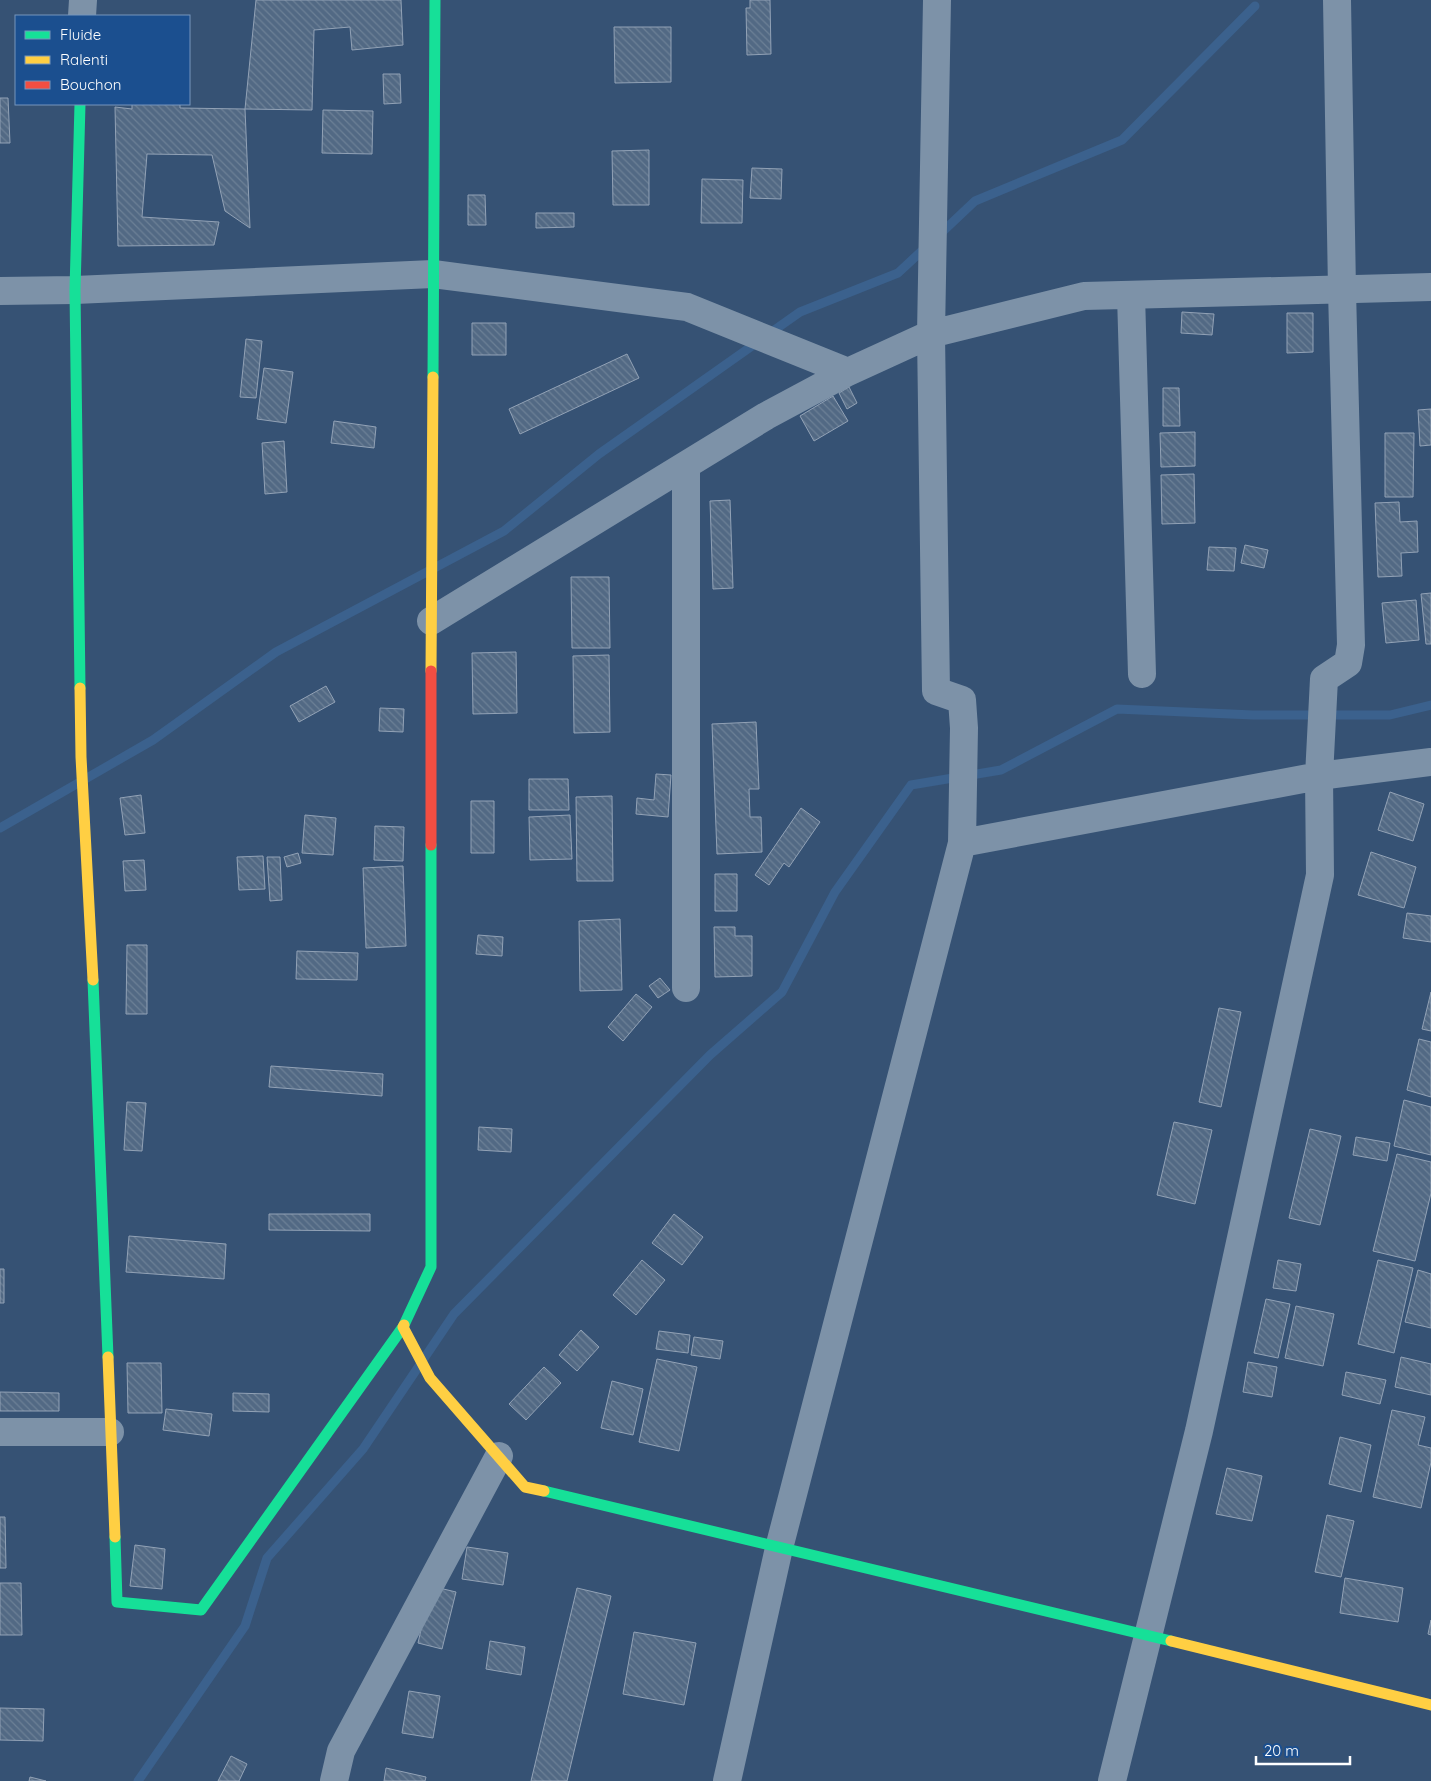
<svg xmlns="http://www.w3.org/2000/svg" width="1431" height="1781" viewBox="0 0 1431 1781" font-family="Quicksand,sans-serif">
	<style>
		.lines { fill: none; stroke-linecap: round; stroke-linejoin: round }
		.stream { stroke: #3b618d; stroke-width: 9 }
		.building { fill: url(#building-back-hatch); stroke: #92a2b6 }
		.street { stroke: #7d92a8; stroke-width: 28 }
		.fast { stroke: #16e098; stroke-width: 11 }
		.slow { stroke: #ffcf43; stroke-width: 11 }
		.jam { stroke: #f24e42; stroke-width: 11 }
	</style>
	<defs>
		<pattern id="building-back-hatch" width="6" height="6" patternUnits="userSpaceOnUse" patternTransform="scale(1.25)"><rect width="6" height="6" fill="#526984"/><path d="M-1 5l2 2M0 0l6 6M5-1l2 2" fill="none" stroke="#6c8096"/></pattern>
	</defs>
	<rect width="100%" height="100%" fill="#365274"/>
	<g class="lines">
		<path class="stream" d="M939,235l36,-34 147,-61 133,-134
			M0,828l153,-88 123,-88 228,-121 95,-77 201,-142 98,-39 29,-27
			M138,1781l107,-155 22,-68 96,-109 91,-135 256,-259 72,-63 53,-100 76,-107 90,-15 116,-61 136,6h137l41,-10"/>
	</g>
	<path class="building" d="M256,0h145l2,45 -51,5 -2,-23 -36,3 -2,80 -67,-1z
		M750,0h20l1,54 -24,1 -1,-47h4z
		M614,27h57v55l-56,1z
		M383,74h17l1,29 -17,1z
		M0,98h8l2,45h-10z
		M132,104h48v4l65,1 5,119 -25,-17 -13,-56 -65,-1 -5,63 77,5 -5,23 -96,1 -3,-139 17,2z
		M323,110l50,1 -1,43 -50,-1z
		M649,150v55h-36l-1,-54z
		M752,168l30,1 -1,30 -31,-1z
		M702,179l41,1 -1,43h-41z
		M468,195h17l1,30h-18z
		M536,213h38v14l-38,1z
		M1182,312l32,2 -2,21 -31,-2z
		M1287,313h26v39l-26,1z
		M472,323h34v32h-34z
		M246,339l16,2 -6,57 -16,-1z
		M627,354l12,24 -119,56 -11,-25z
		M264,368l29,4 -7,51 -29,-4z
		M849,387l8,16 -10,6 -8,-16z
		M1163,388h16l1,38h-17z
		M833,396l15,25 -34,20 -14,-25z
		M1431,409v36l-11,1 -2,-36z
		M334,421l42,6 -2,21 -43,-5z
		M1195,432v34l-34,1 -1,-34z
		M1385,433h29l-1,64h-28z
		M284,441l3,51 -22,2 -3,-51z
		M1194,474l1,49 -33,1 -1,-49z
		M730,500l3,88 -20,1 -3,-88z
		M1399,502l1,20 17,-1 1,31 -17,1 1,23 -24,1 -3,-74z
		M1245,545l23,5 -4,18 -23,-5z
		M1209,547l27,1 -2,23 -27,-1z
		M571,577h38l1,71h-38z
		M1431,593v51h-5l-5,-50z
		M1416,600l3,40 -33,3 -4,-40z
		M516,652l1,61 -44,1 -1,-61z
		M609,655l1,77 -36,1 -1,-77z
		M326,686l9,16 -36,20 -9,-16z
		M380,708l24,1 -1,23 -24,-1z
		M756,722l3,67h-10l1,28h11l1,35 -45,2 -5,-130z
		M656,774l15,1 -3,42 -32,-3 1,-16 17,2z
		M529,779h39l1,31h-40z
		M1390,792l34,12 -11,37 -35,-11z
		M141,795l4,38 -20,2 -5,-37z
		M612,796l1,85h-36l-1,-84z
		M471,801h23v52h-23z
		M801,808l19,14 -31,45 -5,-4 -15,22 -14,-10z
		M305,815l31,3 -3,37 -31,-2z
		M570,815l2,44 -42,1 -1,-43z
		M375,826l29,1 -1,34 -29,-1z
		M1371,852l45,15 -12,41 -46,-13z
		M298,853l3,10 -14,4 -3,-10z
		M263,856l2,33 -26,1 -2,-33z
		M267,857h13l2,43 -12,1z
		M144,860l2,30 -21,1 -2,-30z
		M403,866l3,80 -40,2 -3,-80z
		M715,874h22v37h-22z
		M1407,913l24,3v26l-28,-4z
		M620,919l2,71 -42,1 -1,-70z
		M714,927h21v9h17v40l-37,1z
		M478,935l25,2 -1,19 -26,-2z
		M127,945h20v69h-21z
		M297,951l61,2 -1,27 -61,-1z
		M660,978l10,12 -12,8 -9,-12z
		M1431,992v39l-9,-2z
		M636,994l16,13 -29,34 -15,-14z
		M1219,1008l22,4 -20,95 -22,-5z
		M1419,1039l12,3v55l-24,-7z
		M271,1066l112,8 -1,22 -113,-9z
		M1404,1100l27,7v48l-37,-9z
		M127,1102l19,1 -4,48 -18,-1z
		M1174,1122l38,8 -17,74 -38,-9z
		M479,1127l33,2 -1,23 -33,-2z
		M1310,1129l31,7 -21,89 -31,-7z
		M1356,1137l34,6 -3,18 -34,-6z
		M1397,1154l34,8v31l-16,68 -42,-10z
		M269,1214h101v17l-101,-1z
		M674,1214l29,23 -21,28 -30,-22z
		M129,1236l97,8 -2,35 -98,-7z
		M642,1260l23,20 -29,35 -23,-20z
		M1278,1260l23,4 -5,27 -23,-3z
		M1378,1260l35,8 -19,85 -36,-9z
		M0,1269h4v34h-4z
		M1418,1270l13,4v54l-26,-6z
		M1266,1299l24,5 -12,54 -24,-5z
		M1296,1306l38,8 -11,52 -38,-8z
		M581,1330l18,17 -22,24 -18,-16z
		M659,1331l31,4 -2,18 -32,-4z
		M694,1337l29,4 -3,18 -29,-4z
		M1401,1357l30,7v31l-36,-8z
		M657,1359l40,8 -18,84 -40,-9z
		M1248,1362l29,5 -5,30 -29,-5z
		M127,1363h34l1,50h-34z
		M544,1367l17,16 -35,37 -17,-16z
		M1346,1372l40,8 -6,24 -38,-9z
		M612,1381l31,8 -10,46 -32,-7z
		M0,1392l59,1v18h-59z
		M233,1393l36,1v18l-36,-1z
		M166,1409l46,5 -3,22 -46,-6z
		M1392,1410l33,7 -7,28 13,3v14l-10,46 -48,-11z
		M1340,1437l31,8 -10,47 -32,-8z
		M1227,1468l35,8 -10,45 -36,-7z
		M1327,1515l27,6 -13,56 -26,-5z
		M0,1517h5l1,51h-6z
		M135,1545l30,4 -3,40 -32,-3z
		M467,1547l41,6 -5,32 -41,-6z
		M1345,1578l58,10 -5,34 -58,-9z
		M0,1583h21l1,52h-22z
		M431,1586l25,6 -14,57 -24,-6z
		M577,1588l34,8 -44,185h-36z
		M1431,1620v15l-3,-1z
		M634,1632l62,11 -12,62 -61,-11z
		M490,1641l35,6 -4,28 -35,-6z
		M409,1691l31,5 -7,42 -31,-5z
		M0,1708l44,1 -1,32 -43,-1z
		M231,1756l16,8 -8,17h-21z
		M386,1768l40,9 -1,4h-41z
		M30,1777l16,4h-17z"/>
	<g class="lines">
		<path class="street" d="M937,0l-6,334 5,357 26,9 2,28 -2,115
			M82,16l1,-16
			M0,291l75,-1 358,-16 254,33 161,65
			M1131,295l11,379
			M431,621l335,-205 82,-44 83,-38 153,-38 347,-9
			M686,988v-523
			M0,1432h110
			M334,1781l7,-30 158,-295
			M727,1781l52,-233 183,-705 357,-67 112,-14
			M1112,1781l87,-350 121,-556 -1,-99 5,-97 24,-16 3,-18 -9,-355 -5,-290"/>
		<path class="fast" d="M80,104l-5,186 5,398
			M433,377l2,-377
			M93,980l15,377
			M404,1325l27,-58v-422
			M544,1491l627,150
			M115,1537l2,65 84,8 202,-283"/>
		<path class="slow" d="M431,671l2,-294
			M80,688l1,69 12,223
			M404,1325l-1,2 27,51 95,109 19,4
			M108,1357l7,180
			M1171,1641l260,64"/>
		<path class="jam" d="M431,671v174"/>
	</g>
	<rect x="15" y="15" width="175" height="90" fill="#1b4f8f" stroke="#7695bc"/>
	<rect x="25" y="31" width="25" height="8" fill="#16e098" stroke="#7695bc"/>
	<text x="60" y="40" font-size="15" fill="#ffffff">Fluide</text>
	<rect x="25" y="56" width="25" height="8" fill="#ffcf43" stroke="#7695bc"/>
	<text x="60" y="65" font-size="15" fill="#ffffff">Ralenti</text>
	<rect x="25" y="81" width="25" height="8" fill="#f24e42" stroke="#7695bc"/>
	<text x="60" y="90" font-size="15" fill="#ffffff">Bouchon</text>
	<path d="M1256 1756v8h94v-8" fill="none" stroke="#ffffff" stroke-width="2.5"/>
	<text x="1264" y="1756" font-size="15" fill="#ffffff" stroke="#1b4f8f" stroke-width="4" paint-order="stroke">20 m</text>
</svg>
